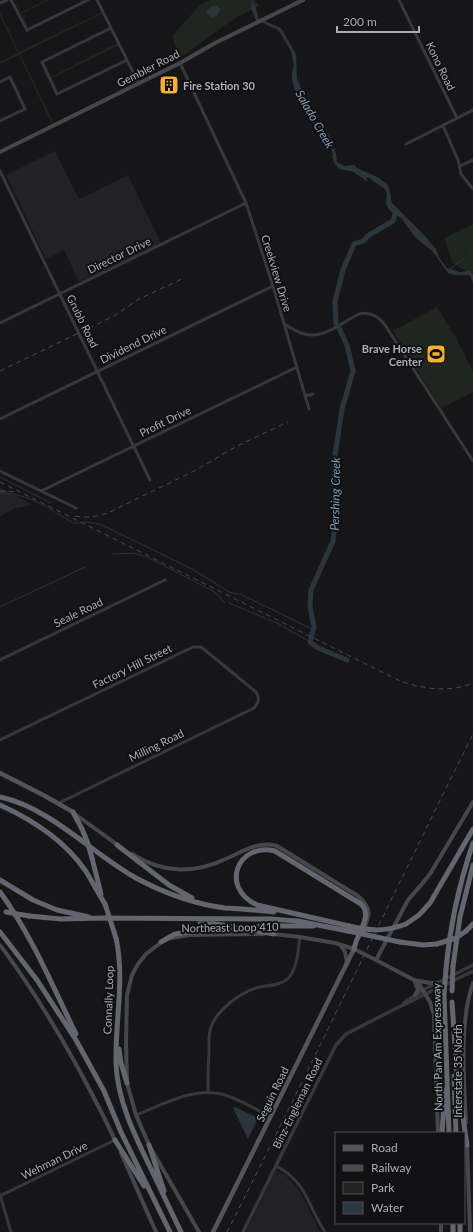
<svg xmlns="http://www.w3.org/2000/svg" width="473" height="1232" viewBox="0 0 473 1232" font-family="Lato,sans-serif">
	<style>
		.built { fill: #222225 }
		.green { fill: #1e261f }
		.water { fill: #2c353c }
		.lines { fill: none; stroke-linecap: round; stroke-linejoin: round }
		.stream { stroke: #2c353c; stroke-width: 1 }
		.river { stroke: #2c353c; stroke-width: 5 }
		.minor { stroke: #37383d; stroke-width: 3 }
		.tertiary { stroke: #37383d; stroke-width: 3.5 }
		.secondary { stroke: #45474d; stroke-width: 4 }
		.primary { stroke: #53555c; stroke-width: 4.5 }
		.motorway { stroke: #63666e; stroke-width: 5 }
		.rail { stroke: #4a4c52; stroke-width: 1; stroke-dasharray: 5 4; stroke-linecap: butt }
		.motorway-bridge { stroke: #63666e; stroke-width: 5 }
		.labels { text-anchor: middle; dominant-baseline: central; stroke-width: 4; stroke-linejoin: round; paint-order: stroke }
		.street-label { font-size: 11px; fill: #a8adb8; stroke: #111113 }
		.poi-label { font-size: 11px; font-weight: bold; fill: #a8adb8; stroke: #111113; text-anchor: start }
		.water-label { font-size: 12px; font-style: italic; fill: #7f9bb3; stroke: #111113 }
	</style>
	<rect width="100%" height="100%" fill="#161618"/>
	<path class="built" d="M55,151l24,48 49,-24 33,68 -82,39 -15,-32 -18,9 -40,-84z
		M0,488l33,17 -17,3 -16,8z
		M276,1170l9,5 9,9 7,10 19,38h-74z"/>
	<path class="green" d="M15,0h1l5,12 25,-12h3l-27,14 7,13 -3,-3z
		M210,0h45l4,6 -27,14 -52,38 -6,-15 -2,-7 28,-31z
		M0,12l19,40 83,-40v2l-82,40 33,67 -2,1 -32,-67 -19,9v-2l18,-9 -18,-37z
		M117,43l1,3 -66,32 -1,-3 2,1z
		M473,224v48h-6l-15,-10 -8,-24z
		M437,307l18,29 18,36v20l-32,16 -48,-77z"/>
	<path class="water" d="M251,0h2c1,6 6,13 5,18l23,10 14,24 1,3 1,23 7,18v3l3,9 10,14 11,12 4,6 4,14 1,8 7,4 10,-1 3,3 22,10 9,7 3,11v4l1,3 32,32 12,14 4,10 7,9 13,4 10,-1 3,3v9l-3,-7 -1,-1h-15l-6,-2 -15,-21 -18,-15 -14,-19 -12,-8 -3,-7 1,-9 -2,-5 -12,-8 -3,-3 -4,-1 2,5 -16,-11h-3l-10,-2 -5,-6 -2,-7 1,-1c-4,-18 -12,-20 -21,-33 -8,-11 -13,-20 -17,-33 -3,-8 -5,-15 -1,-23l-3,-15 -12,-20 -3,-2 -20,-9 -5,-12 1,-4z
		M214,6h3l3,3c-1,5 -4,9 -9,9l-5,-6 5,-5z
		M235,1107l23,11 -10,21 -15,-31z"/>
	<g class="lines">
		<path class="stream" d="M470,252l3,-3
			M450,269l14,-10
			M0,477l51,26
			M0,493c28,0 50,16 73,30h7
			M84,522l11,1 9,3 88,43 37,23 13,3 72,35
			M113,554l20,-1 14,4 66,34c5,3 7,8 12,12
			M229,603l50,21 31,18
			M0,607l85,-40"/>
		<path class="river" d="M336,324l-1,-23 8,-31 11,-26 9,-3 6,-6 24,-14 3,-10
			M339,328l8,17 6,26 -11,38 -8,53 2,52 -3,27 -22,49 -1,17 4,20 -4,15 8,6 29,12"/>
		<path class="minor" d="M11,0l16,30 61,-30
			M97,0l42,84
			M399,0l58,118
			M0,3l7,-3
			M111,28l-69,34 15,32 70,-34
			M180,63l66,140 27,83 36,123
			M0,82l10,-5 15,32 -25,12
			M443,126l15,34 3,14 12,15
			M406,144l67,-34
			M460,166l13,-6
			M0,171l150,309
			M0,323l246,-120
			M284,324c5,3 11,7 17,9 22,8 39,-10 58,-19 11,-3 20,3 26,11l88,136
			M305,396l8,-2
			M0,419l273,-133
			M0,471l76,37
			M41,491l256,-124
			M0,660l165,-80
			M0,740l193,-93h8l4,3 51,42c4,6 3,11 -2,16l-195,95
			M208,1092c0,-13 0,-27 1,-40 0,-8 -1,-17 2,-25 6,-17 29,-34 45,-39 11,-3 27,-2 34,-12 8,-11 8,-27 10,-39
			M136,1115c26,-10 57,-28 85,-21 17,4 34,15 50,23
			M276,1166c32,17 31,39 49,66
			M0,1195l11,37
			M0,1196l115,-56"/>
		<path class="tertiary" d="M404,1003l19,-13 50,-25
			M243,1232l93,-187 10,-11 49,-25 78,-38"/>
		<path class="secondary" d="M0,152l180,-89 35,-20 88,-43
			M75,814l44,32
			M132,854c32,20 62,20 96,4 17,-8 31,-17 49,-12l81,50c14,12 12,19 5,35
			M273,934l27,3 35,6 19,6 22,11 38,20 5,4 11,18 4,13 4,118
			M171,938l18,-3 75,-1
			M163,941l-17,13 -8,10 -6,11 -5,20 -1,47 1,41 9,32 13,30 50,87
			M0,945c37,50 68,102 96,157 7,13 14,27 20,41
			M341,946l4,6 2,11
			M376,960l32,-60 13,-15 9,-11 43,-72
			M414,980l16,3h7
			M415,982l3,8 -3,5
			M466,1123c-2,-42 -7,-101 7,-140
			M467,1142l3,90
			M121,1153l35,79
			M441,1223v9"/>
		<path class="primary" d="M0,773l45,23 28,16
			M213,1232l141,-283"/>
		<path class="motorway" d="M0,797c51,11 91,56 136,81 28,15 58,26 89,30 17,1 33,2 49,4
			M0,805c33,15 64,35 85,65 7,11 13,23 20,34
			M73,812l9,17
			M117,845l52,40 23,13
			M92,858l9,36
			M0,880l33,20 24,10 32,7
			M0,892c31,42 53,95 76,142
			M29,916l32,3 42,-1 167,1 28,2 50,10
			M200,922l36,5
			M406,924l13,-9 11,-12 43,-74
			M272,926h41
			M349,926l-92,-21c-38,-18 -19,-63 18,-54l86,53c10,10 1,22 -3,33 -2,4 -3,8 -4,12
			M246,929l28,5
			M466,931l7,-7
			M0,932l37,48 39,60 28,51 17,41 49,100
			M116,938c9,41 -1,83 0,125 1,37 19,73 35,106 10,21 20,42 30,63
			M161,942l14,-8 8,-1 29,-3
			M400,942l23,3 14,-1
			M453,966l7,-49 13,-52
			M446,969c4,-43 13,-85 27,-126
			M444,994l5,139
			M452,1002l5,75 10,68
			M119,1049l2,14 6,20
			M454,1076l2,57
			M442,1133l3,-43
			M115,1140l29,46
			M149,1145l15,46
			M453,1223v9
			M460,1223v9"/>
		<path class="rail" d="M0,371l114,-55 25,-17 45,-21
			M0,482l400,199c24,8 49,12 73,2
			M0,491l16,1
			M75,516c12,2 23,1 35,-4l86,-42 41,-24 51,-24
			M227,1232c84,-165 163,-332 246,-498"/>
		<path class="motorway-bridge" d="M82,829l5,12 5,17
			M105,904l11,34
			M6,912l23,4
			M349,926c22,5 36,6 57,-2
			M212,930l60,-4
			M348,931l52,11
			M437,944l19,-6 10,-7
			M452,991l1,-25
			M444,994l2,-25"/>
	</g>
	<defs>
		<symbol id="building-square" viewBox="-11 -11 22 22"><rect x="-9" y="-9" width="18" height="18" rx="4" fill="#f2b134" stroke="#111113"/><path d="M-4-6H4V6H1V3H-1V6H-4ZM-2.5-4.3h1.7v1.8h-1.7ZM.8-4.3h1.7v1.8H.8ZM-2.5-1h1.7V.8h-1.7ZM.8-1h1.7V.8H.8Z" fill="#111"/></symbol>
		<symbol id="stadium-square" viewBox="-11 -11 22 22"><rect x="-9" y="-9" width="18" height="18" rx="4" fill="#f2b134" stroke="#111113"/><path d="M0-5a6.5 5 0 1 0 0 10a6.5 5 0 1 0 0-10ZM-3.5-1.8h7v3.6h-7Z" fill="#111"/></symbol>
	</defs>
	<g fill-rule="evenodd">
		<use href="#building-square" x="158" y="74" width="22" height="22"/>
		<use href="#stadium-square" x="425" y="343" width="22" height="22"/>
	</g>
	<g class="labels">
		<g class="street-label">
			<text transform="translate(441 66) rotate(64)">Kono Road</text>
			<text transform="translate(148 68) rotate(-27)">Gembler Road</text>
			<text transform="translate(119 255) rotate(-26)">Director Drive</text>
			<text transform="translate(277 273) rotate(73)">Creekview Drive</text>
			<text transform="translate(83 321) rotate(64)">Grubb Road</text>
			<text transform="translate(133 344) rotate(-26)">Dividend Drive</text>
			<text transform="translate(165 421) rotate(-26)">Profit Drive</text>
			<text transform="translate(78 612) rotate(-26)">Seale Road</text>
			<text transform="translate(132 666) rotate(-26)">Factory Hill Street</text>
			<text transform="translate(156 745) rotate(-26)">Milling Road</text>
			<text transform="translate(230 927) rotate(-1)">Northeast Loop 410</text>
			<text transform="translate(108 1000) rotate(-88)">Connally Loop</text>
			<text transform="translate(437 1047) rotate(-91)">North Pan Am Expressway</text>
			<text transform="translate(457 1071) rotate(-90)">Interstate 35 North</text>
			<text transform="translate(272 1094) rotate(-64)">Seguin Road</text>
			<text transform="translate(297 1103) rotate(-64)">Binz-Engleman Road</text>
			<text transform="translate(54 1160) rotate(-26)">Wehman Drive</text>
		</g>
		<g class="poi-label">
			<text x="183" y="85">Fire Station 30</text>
			<text x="422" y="348" text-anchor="end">Brave Horse<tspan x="422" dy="13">Center</tspan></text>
		</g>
		<g class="water-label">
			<text transform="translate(315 119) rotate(60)">Salado Creek</text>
			<text transform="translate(335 494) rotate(-89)">Pershing Creek</text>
		</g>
	</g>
	<rect x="335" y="1132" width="130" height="92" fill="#111113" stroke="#4d4f55"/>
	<rect x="343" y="1145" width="20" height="6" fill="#53555c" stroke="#4d4f55"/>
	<text x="371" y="1152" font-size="12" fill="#a8adb8">Road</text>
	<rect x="343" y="1165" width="20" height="6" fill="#4a4c52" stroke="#4d4f55"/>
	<text x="371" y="1172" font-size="12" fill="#a8adb8">Railway</text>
	<rect x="343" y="1182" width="20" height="12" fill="#1e261f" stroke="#4d4f55"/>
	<text x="371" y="1192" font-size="12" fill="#a8adb8">Park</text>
	<rect x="343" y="1202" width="20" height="12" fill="#2c353c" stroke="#4d4f55"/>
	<text x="371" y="1212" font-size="12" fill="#a8adb8">Water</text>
	<path d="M337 26v6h82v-6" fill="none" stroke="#a8adb8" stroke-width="2"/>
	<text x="343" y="26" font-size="12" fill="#a8adb8" stroke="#111113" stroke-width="3" paint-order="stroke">200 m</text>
</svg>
